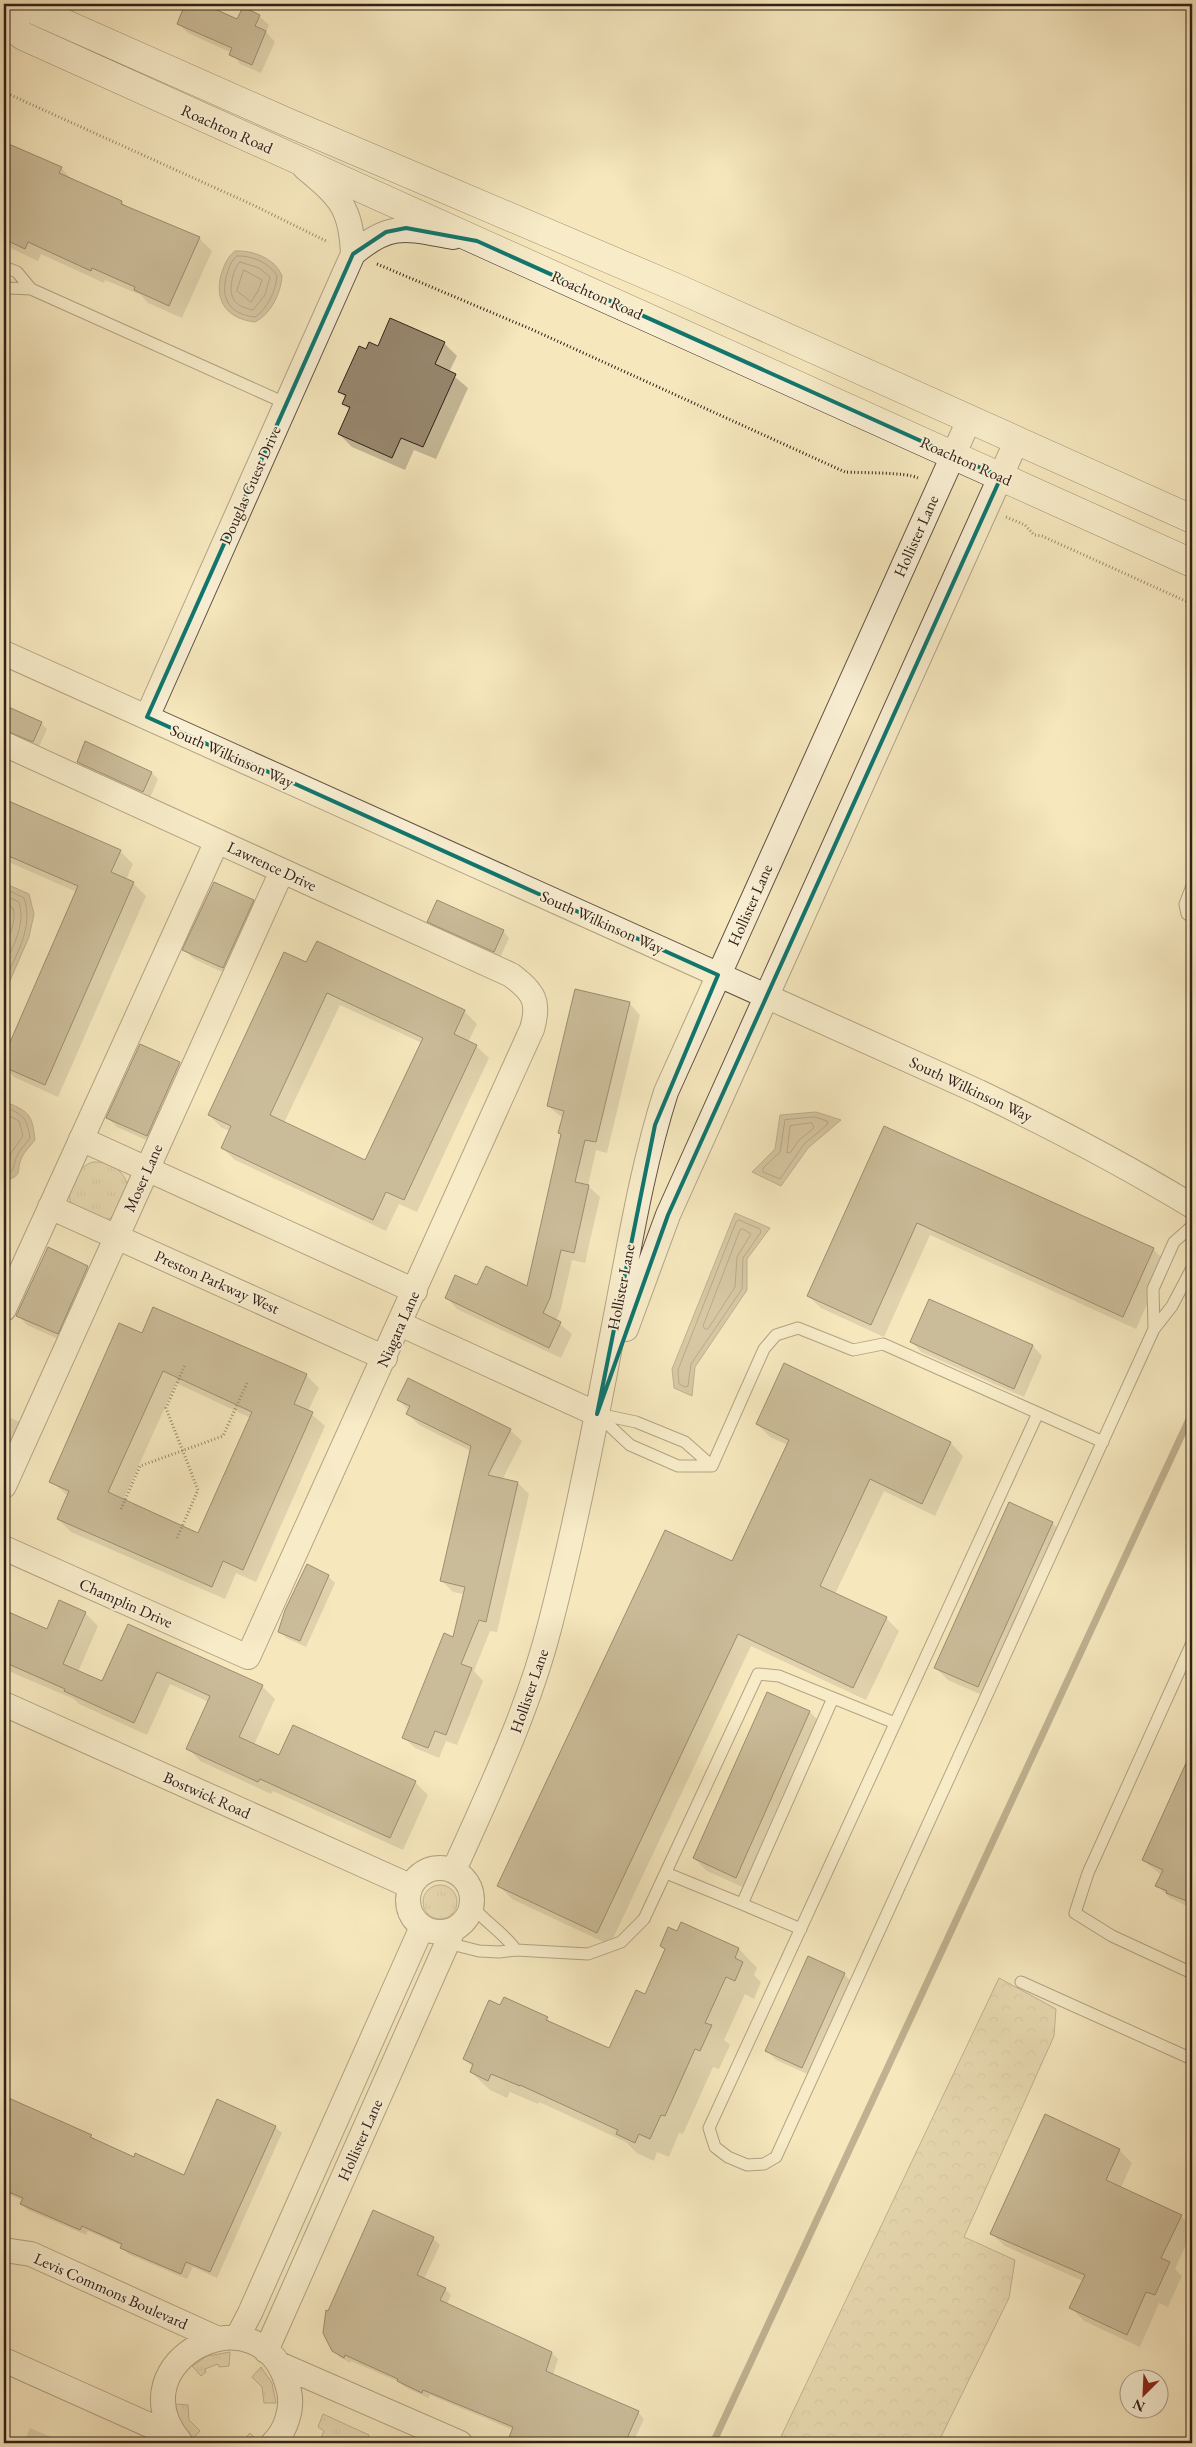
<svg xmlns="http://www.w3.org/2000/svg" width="1196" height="2447" viewBox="0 0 1196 2447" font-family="'EB Garamond',serif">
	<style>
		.grass { fill: url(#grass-tufts); stroke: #83725c }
		.forest { fill: url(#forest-crowns); stroke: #83725c }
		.water { fill: #b3a385; stroke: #7f6f59 }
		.shadow { fill: #0003; fill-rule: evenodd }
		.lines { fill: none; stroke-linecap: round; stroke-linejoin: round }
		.shore { stroke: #72624e; stroke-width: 1 }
		.stream { stroke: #7f6f59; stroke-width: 7 }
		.building { fill: #97876e; stroke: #312018; fill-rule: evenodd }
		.lane-casing { stroke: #625241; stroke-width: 13 }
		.street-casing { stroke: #625241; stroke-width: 26 }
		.secondary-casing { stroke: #312018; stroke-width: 29 }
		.path { stroke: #312018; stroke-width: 3; stroke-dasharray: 1 2.5; stroke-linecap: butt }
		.lane { stroke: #f9efd4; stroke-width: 11 }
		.street { stroke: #f9efd4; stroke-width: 24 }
		.secondary { stroke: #f9efd4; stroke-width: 28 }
		.marked { fill: none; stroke: #0f766e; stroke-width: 4; stroke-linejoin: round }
		.labels { text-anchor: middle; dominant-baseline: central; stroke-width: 4; stroke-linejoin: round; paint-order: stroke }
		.street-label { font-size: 16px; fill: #312018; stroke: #f9efd4 }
	</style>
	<defs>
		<pattern id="grass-tufts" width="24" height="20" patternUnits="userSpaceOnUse" patternTransform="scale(1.25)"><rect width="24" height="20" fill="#d5c5a1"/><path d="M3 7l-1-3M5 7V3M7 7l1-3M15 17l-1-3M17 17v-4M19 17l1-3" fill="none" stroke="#b7a98a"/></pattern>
		<pattern id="forest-crowns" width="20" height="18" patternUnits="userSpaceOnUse" patternTransform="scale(1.25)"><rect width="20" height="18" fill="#d5c5a1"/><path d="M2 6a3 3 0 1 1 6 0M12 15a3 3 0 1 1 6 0" fill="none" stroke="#b7a98a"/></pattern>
	</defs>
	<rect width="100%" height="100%" fill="#f6e7bd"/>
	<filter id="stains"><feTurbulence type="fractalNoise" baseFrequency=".004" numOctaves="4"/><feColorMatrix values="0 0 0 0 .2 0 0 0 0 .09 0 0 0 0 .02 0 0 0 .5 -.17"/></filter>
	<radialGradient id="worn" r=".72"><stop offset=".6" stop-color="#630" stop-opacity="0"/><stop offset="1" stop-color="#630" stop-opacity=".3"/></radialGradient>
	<path class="grass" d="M93,1162c18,-1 30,8 35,24l-11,29 -12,6 -34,-17c-6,-17 6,-37 22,-42z
		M423 1902a17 17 0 1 1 34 0a17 17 0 1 1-34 0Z
		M230,2352l-1,14 -10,1 -1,-3 -13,5 1,3 -5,4 -9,-10 15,-10z
		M261,2367l11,16 4,20h-12l-2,-16 -10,-10z
		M175,2404l13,1 1,15 11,11 -9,9 -13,-19z
		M323,2414l46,21 -1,3 11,5h-60l5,-12 -6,-4z
		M250,2433l8,8 -35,2v-1l10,-2 1,3 9,-3z"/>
	<path class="forest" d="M999,1978l57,31 -2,27 -90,201 51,23 -6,38 -71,145h-160z"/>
	<path class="water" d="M235,251c17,-1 40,7 47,25 -1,17 -11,38 -27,46 -27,-3 -41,-20 -34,-47 3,-9 6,-18 14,-24z
		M4,883l25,11 5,20 -5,23 -25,57z
		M4,1101c24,11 28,11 31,39 -4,5 -10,11 -13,17 -7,14 3,18 -18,24z
		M816,1112l25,8 -33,28 -27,38 -29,-14 23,-23 5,-34z
		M735,1213l35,15 -23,31v31l-52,77 -3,29 -18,-8 -2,-19z"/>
	<path class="shadow" d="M187,4h14l37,17 21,-5 10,9 -3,7 9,10 -14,31 -21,-9 -8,-11 -44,-20 -10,-10z
		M4,143l57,25 13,13 48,21 6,6 71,30 13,13 -30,67 -34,-15 -7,-8 -36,-15 -1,3 -63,-29 -3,7 -34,-16z
		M444,343l13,13 -8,16 19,16 -32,71 -22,-9 -9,20 -53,-23 -13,-13 11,-24 -7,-6 3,-6 -6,-6 27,-41 11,-4z
		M4,706l37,17 6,6 -8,18 -35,-12z
		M78,762l74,11 6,6 -8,19 -66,-30z
		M4,800l116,51 13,13 -7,16 7,3 13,13 -88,201 -44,-20 -10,-10v-8l73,-167 -73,-32z
		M253,901l10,10 -30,66 -39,-18 -10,-9z
		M429,922l74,9 6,7 -9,20 -65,-30z
		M307,964l157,47 13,13 -9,18 8,4 13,12 -72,154 -18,-8 -13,27 -151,-71 -13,-12 8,-17 -8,-3 -13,-13zM340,1005l82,38 -56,119 -82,-39z
		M629,1003l11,12 -33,138 -11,-3 -8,36 12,11 -15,66 -13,-3 -11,49 -5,12 16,13 -11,24 -104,-49 -11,-12 31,-10 51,1 34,-153 -2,-2 3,-15 -15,-12z
		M140,1046l40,18 9,9 -32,72 -40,-18 -9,-9z
		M885,1128l268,121 13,13 -30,67 -206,-94 -46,102 -63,-29 -13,-12z
		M48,1248l40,19 9,9 -30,67 -40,-18 -9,-10z
		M930,1301l103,45 9,10 -18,41 -103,-45 -9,-10z
		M142,1335l164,40 13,13 -11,23 17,15 -69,156 -20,-9 -11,26 -154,-67 -13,-13 10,-23 -17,-15zM176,1383l75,35 -53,116 -75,-34z
		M399,1400l111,30 12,11 -20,39 16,3 11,11 -32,138 -7,-1 -16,40 9,10 -26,64 -11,-4 -7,17 -24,-10 -12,-11 51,-99 10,-44 -11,-2 -12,-12 30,-129 -52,-26 -11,-11 1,-3z
		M4,1415l14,6 10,10 -24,53z
		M757,1424l194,19 12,13 -28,60 -51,-25 -49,103 51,24 13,13 -33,69 -115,-54 -141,299 -98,-46 -13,-13 233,-323 56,-118 -18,-8z
		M1052,1523l13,12 -74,164 -43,-19 -12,-12z
		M308,1566l20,10 7,7 -29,64 -20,-9 -6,-7z
		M4,1612l43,19 38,-18 13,13 -20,46 25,11 26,-57 133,60 13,13 -21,46 26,12 135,25 13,13 -25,55 -130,-59 -2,3 -71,-33 -12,-13 21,-46 -39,-18 -23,51 -68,-31 -5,-5 -70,-30z
		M768,1694l42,18 13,13 -74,165 -42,-19 -13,-13z
		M1192,1751v158l-22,-11 -13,-13 4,-10 -18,-15z
		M682,1924l57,25 18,19 -3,7 7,7 -7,17 -9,-5 -21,46 6,5 -11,24 -6,-2 -30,67 -4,-1 -10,24 -12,-5 -3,9 -17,-8 -11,-11 -87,-40 -1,2 -28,-12 -3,6 -17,-8 -19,-18 2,-5 -9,-8 36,-52 47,11 6,7 56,25 36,-54 21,-45 -5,-5 17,-13z
		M844,1974l10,10 -42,92 -36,-16 -10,-10z
		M7,2099l84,37 5,5 39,17 49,19 91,-50 7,6 -65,145 -24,-11 -6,12 -59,-25 -6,-8 -34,-15 -2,4 -58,-25 -6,-6 1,-3 -19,-9v-84z
		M1119,2150l13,13 -11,25 60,28 11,11v5l-17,37 7,7 -14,31 -9,-4 -19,44 -56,-26 -13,-13 12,-27 -78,-35 -13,-12z
		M373,2212l60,26 7,7 -16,34 21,10 6,6 -4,9 105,49 6,6 -5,16 85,37 6,7 -11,24h-122l-2,-2 4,-11 -83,-35 -2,3 -23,-11 -6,-5 -48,-21 -1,2 -10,-6 -7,-7 -5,-38z
		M30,2428l36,15h-43z"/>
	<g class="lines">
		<path class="shore" d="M237,256c14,-1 33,7 40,20 -1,15 -10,33 -22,41 -27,-3 -35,-20 -28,-43 2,-7 4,-13 10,-18z
			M240,262l19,6 11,9 -5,18 -12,15c-21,-4 -25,-15 -20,-34 1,-5 3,-10 7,-14z
			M244,270l18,10 -4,11 -7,11 -14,-11z
			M4,888l20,10c10,29 -8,57 -20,84
			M4,895l15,7c7,23 -6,44 -15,64
			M4,903l9,5c4,13 -4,28 -9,40
			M4,1106c18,9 23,10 26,32 -4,6 -9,10 -12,16 -6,10 -1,18 -14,22
			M4,1113l15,8 4,15 -12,17 -2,13 -5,3
			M815,1117l12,4 1,3 -24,20 -24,35 -17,-7v-4l17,-16 5,-32z
			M812,1123l2,5 -15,12 -8,12 -4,1 3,-27z
			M739,1220l21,9 1,3 -18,26 -1,31 -51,75 -3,22 -3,1 -6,-3 -1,-14 58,-148z
			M743,1229l8,5 -14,23 -2,30 -27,42h-3l-2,-3 37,-96z"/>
		<path class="stream" d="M713,2443l479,-1030"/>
	</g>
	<path class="building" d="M185,4h19l33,15 6,-12 17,8 -5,11 11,5 -14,34 -23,-10 3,-7 -55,-24z
		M4,142l58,25 -3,6 63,28 -1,3 79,33 -31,69 -35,-16 1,-3 -43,-19 -1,3 -63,-29 -3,7 -21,-10z
		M390,318l55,24 -10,22 21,10 -33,73 -22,-9 -9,20 -54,-24 12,-27 -8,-3 4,-9 -8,-3 21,-46 7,3 3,-7 9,4z
		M4,705l38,17 -9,20 -29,-12z
		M85,741l67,31 -9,20 -66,-30z
		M4,799l117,51 -10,22 23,10 -89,203 -41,-18v-11l74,-170 -74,-32z
		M214,882l40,18 -31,68 -41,-18z
		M437,900l67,30 -10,22 -67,-30z
		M317,941l148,69 -11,24 23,11 -73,155 -18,-8 -13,28 -152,-72 10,-22 -23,-11 76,-163 22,10zM327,993l96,45 -58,122 -95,-45z
		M575,989l55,13 -34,140 -11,-2 -10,42 14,3 -15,68 -13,-3 -11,48 -7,15 18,9 -12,26 -104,-50 10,-23 22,10 9,-19 41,20 34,-152 -3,-1 6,-22 -17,-5z
		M140,1044l40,18 -33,74 -41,-18z
		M884,1126l270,122 -31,69 -206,-94 -46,102 -64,-29z
		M48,1247l40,19 -30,68 -42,-18z
		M929,1299l104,46 -19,44 -104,-47z
		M153,1307l154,67 -13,30 19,8 -70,158 -20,-9 -11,26 -155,-68 12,-28 -20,-9 70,-159 23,10zM163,1371l89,41 -54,121 -90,-41z
		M784,1363l167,79 -29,62 -52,-25 -50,107 67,31 -34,71 -115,-54 -141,299 -100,-47 168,-356 67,31 57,-121 -33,-16z
		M408,1378l103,51 -23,46 30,7 -32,140 -7,-2 -18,44 11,4 -26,67 -11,-4 -7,17 -26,-10 42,-105 9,4 12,-50 -25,-6 31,-135 -65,-32 4,-8 -13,-6z
		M1009,1502l44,20 -75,165 -44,-19z
		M307,1564l22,11 -29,66 -22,-9 7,-22z
		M59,1600l27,12 -23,52 39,17 26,-57 135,61 -24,52 40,18 14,-30 123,56 -26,57 -130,-59 -2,3 -72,-33 24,-53 -53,-24 -23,51 -70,-32 1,-2 -61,-27v-52l43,19z
		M767,1692l43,19 -74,167 -43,-20z
		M1192,1750v153l-26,-10 1,-2 -12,-5 8,-16 -21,-10z
		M681,1922l58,26 -4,10 8,4 -8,19 -9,-4 -21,46 7,2 -12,26 -5,-2 -30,67 -4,-1 -11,24 -11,-5 -4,9 -19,-9 2,-4 -98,-45v1l-29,-12 -3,7 -18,-9 3,-8 -10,-5 26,-59 11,5 4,-8 44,20 -2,3 63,28 27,-58 9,4 20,-45 -5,-3 8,-19 9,4z
		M808,1956l37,17 -43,95 -37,-17z
		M4,2096l88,39 -2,2 44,20 1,-4 49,22 33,-76 59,27 -66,146 -24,-10 -5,12 -61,-26 2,-4 -40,-18 -2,4 -60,-26 3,-6 -19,-8z
		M1045,2114l75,35 -14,31 76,35 -21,43 9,4 -15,33 -9,-3 -19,43 -58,-27 16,-33 -95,-41z
		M373,2210l61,27 -17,38 29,13 -6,12 112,52 -6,19 93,40 -14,32h-118l6,-16 -90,-37 -1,3 -25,-12 1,-2 -53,-24 -1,3 -12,-7 -9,-18 3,-23 2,1z"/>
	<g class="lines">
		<defs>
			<path id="lane" d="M4,267l13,5 14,17
				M4,286l5,2 22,1 254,114
				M1192,886l-7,18 2,10 5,3
				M1154,1329l-1,-40 21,-47 18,-16
				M1038,1413l65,29
				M597,1414l33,31 48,21h34
				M598,1414l38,8 49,20 27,24
				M712,1466l52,-117 12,-14 22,-7 55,22 30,-6 155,69 -329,715 6,19 13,10 19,8 17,-1 12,-7 378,-828 18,-23 20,-38
				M1192,1643l-104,230 -13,40 37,23 80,37
				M666,1873l76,31 91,-206
				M742,1904l59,25
				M472,1906c14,17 31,26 44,44
				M447,1943l32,8 20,1 17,-2 72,4 33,-12 23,-23 114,-245 21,2 116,47
				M1021,1982l171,77"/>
			<path id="street" d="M305,168c35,29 46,39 48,86
				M4,653l975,439c73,35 144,72 213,114
				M147,717l206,-463c38,-33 55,-25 100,-17
				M4,744l507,231c23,17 29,27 21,54l-284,628 -244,-109
				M81,1139l334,152
				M50,1207l335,151
				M4,1309l213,-468
				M400,1324l197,90
				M626,1329l42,-114 349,-775
				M4,1486l278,-615
				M4,1704l406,182
				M408 1900a32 32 0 1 1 64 0a32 32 0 1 1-64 0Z
				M454,1870c36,-80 74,-159 96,-245 27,-104 47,-210 67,-315 14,-73 26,-146 49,-218l304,-674
				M4,2250l27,4 185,84
				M237,2338l13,-25 172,-386
				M266,2351l187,-421
				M4,2360l172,77
				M279,2364l181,79
				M181,2443c-70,-82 84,-161 108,-52 4,17 -3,40 -16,52"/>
			<path id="secondary" d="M10,4l22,5 255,113 390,166 515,231
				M4,22l19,14 1169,527"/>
		</defs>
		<use href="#lane" class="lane-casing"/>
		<use href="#street" class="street-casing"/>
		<use href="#secondary" class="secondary-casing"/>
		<path class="path" d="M4,92l249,113 75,37
			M377,264l156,66 312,142c16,1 61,0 73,6
			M1006,517l19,8 9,10 8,1 150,68
			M121,1509l19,-43 83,-30 24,-53
			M177,1538l21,-48 -32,-82 19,-43"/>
		<use href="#lane" class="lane"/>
		<use href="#street" class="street"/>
		<use href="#secondary" class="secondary"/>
	</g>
	<path d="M0 0H1196V2447H0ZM406,228l71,13 524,236 -333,738 -71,199 58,-289 63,-150 -571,-258 206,-463 33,-22z" fill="#f6e7bd" fill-opacity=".55" fill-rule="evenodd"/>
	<path class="marked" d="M406,228l71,13 524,236 -333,738 -71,199 58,-289 63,-150 -571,-258 206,-463 33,-22z"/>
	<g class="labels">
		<g class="street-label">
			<text transform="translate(227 129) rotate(24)">Roachton Road</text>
			<text transform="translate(597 295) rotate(24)">Roachton Road</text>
			<text transform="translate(966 461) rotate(24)">Roachton Road</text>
			<text transform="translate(250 485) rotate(-66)">Douglas Guest Drive</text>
			<text transform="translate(916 536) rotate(-66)">Hollister Lane</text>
			<text transform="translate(232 756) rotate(24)">South Wilkinson Way</text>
			<text transform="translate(272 866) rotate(25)">Lawrence Drive</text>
			<text transform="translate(750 905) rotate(-66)">Hollister Lane</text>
			<text transform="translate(602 922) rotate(24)">South Wilkinson Way</text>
			<text transform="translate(971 1089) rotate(25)">South Wilkinson Way</text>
			<text transform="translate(143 1178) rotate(-66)">Moser Lane</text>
			<text transform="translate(217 1282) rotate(24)">Preston Parkway West</text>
			<text transform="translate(621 1287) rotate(-79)">Hollister Lane</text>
			<text transform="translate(398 1329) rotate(-66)">Niagara Lane</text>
			<text transform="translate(126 1603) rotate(24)">Champlin Drive</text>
			<text transform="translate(529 1691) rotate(-71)">Hollister Lane</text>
			<text transform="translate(207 1795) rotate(24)">Bostwick Road</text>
			<text transform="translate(360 2140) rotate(-66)">Hollister Lane</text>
			<text transform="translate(111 2291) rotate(24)">Levis Commons Boulevard</text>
		</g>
	</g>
	<rect width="1196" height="2447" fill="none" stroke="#f6e7bd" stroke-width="20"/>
	<rect x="5" y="5" width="1186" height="2437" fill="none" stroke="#312018" stroke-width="2.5"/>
	<rect x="10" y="10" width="1176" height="2427" fill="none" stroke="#312018"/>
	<g transform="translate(1144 2394) rotate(204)"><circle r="24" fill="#f9efd4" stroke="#a99c89"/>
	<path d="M0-4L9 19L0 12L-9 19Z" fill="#8f2418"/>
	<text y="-8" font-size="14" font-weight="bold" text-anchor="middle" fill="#312018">N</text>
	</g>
	<rect width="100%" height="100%" filter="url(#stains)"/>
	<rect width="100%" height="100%" fill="url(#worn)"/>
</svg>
